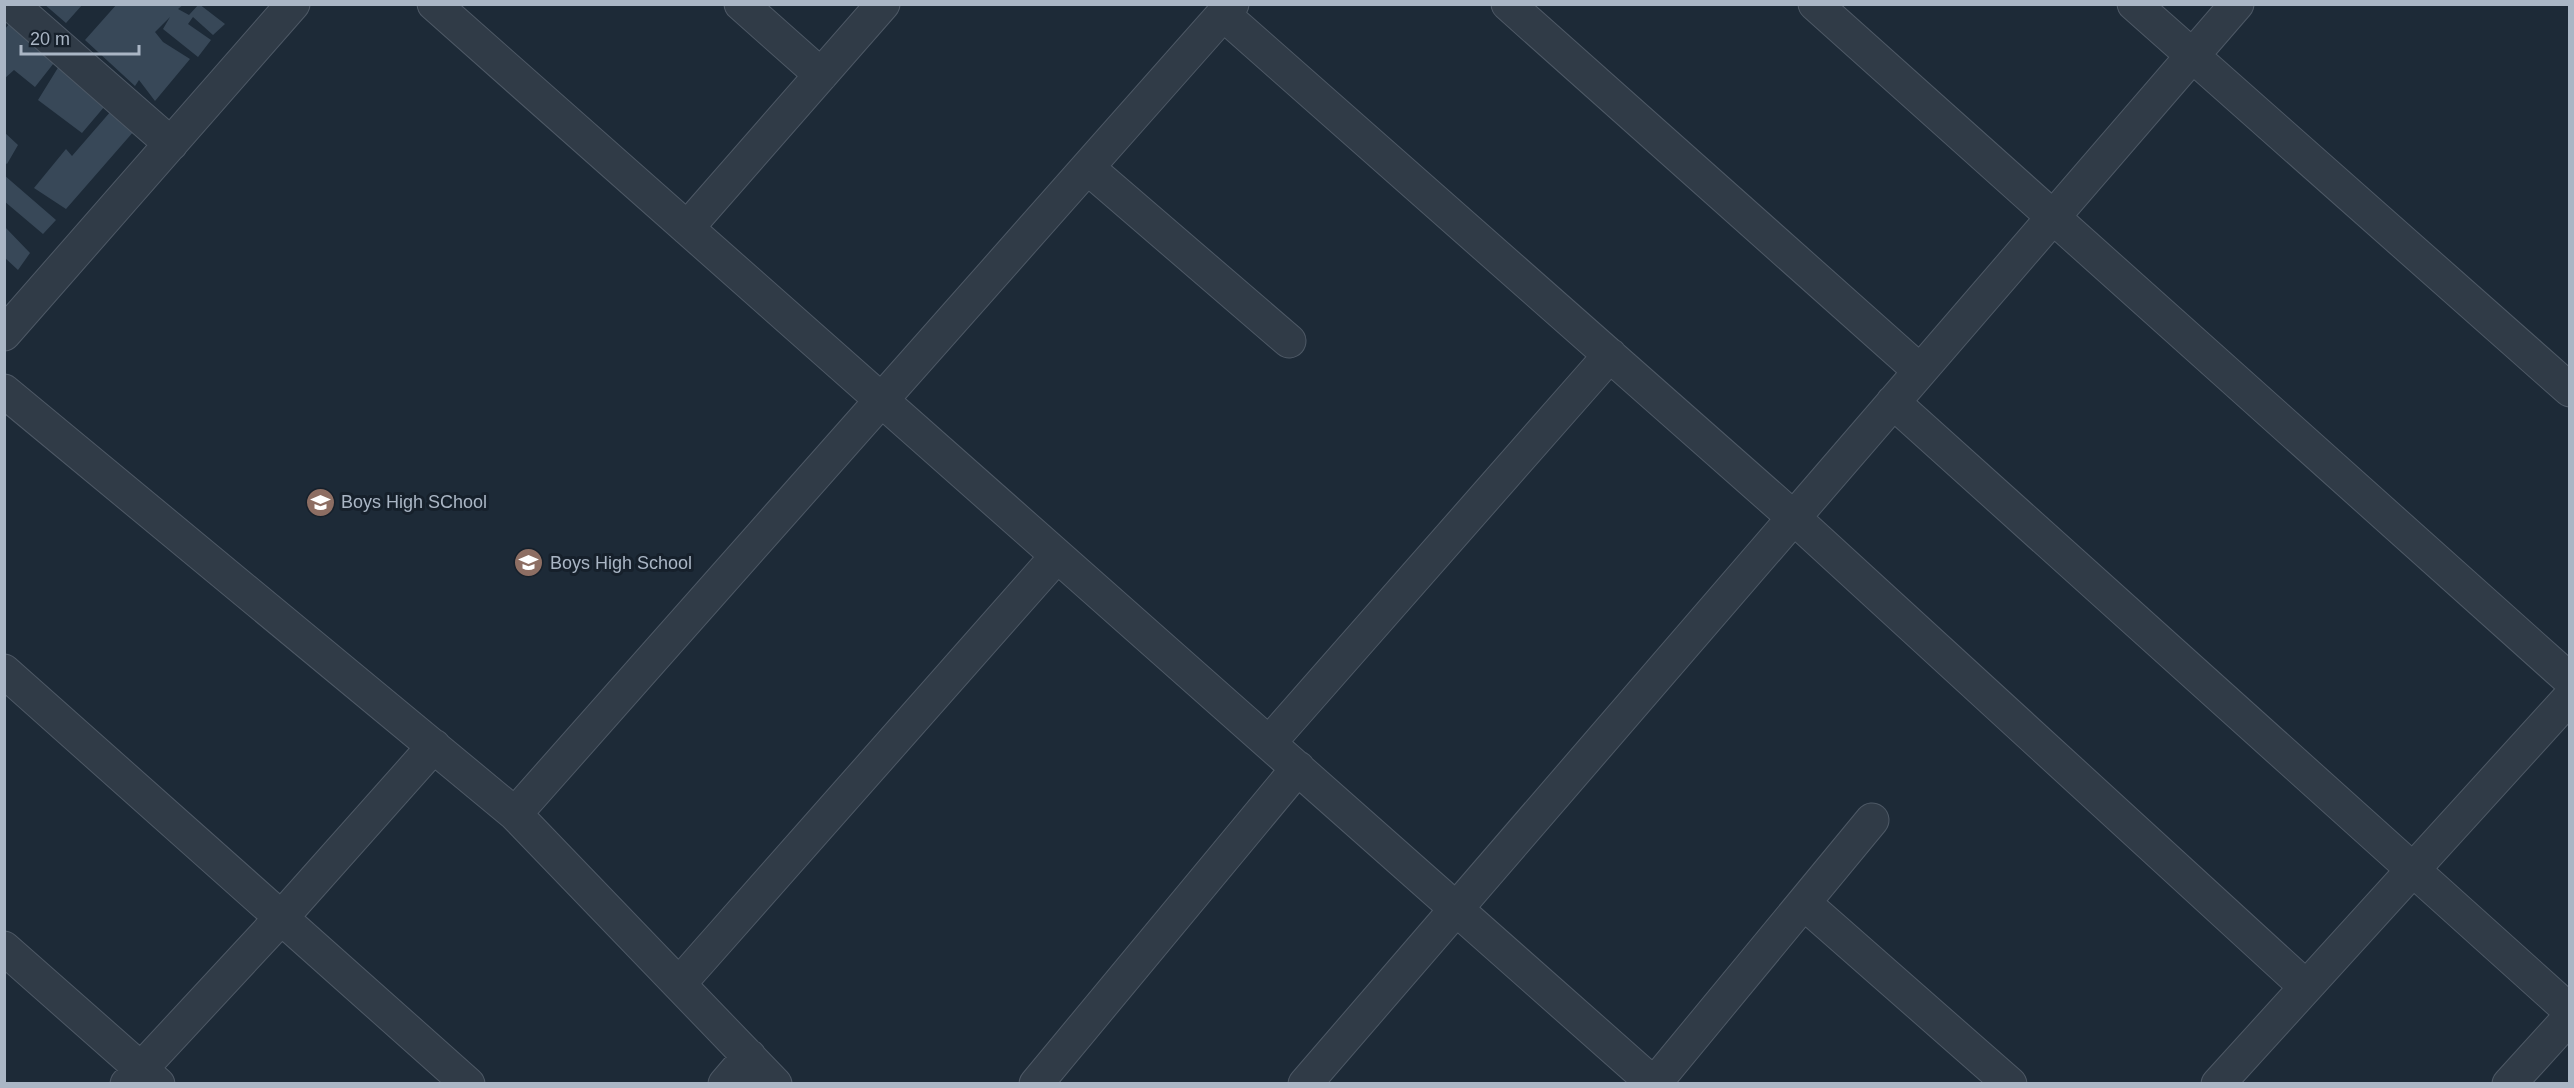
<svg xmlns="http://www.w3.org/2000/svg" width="2574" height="1088" viewBox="0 0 2574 1088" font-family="Helvetica,sans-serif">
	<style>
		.building { fill: #384858 }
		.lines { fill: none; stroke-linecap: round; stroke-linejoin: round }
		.street-casing { stroke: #4e5966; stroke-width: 35 }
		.street { stroke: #303b47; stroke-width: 33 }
		.labels { text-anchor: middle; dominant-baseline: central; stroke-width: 6; stroke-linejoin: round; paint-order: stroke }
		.poi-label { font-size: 18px; fill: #aab6c5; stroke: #16202b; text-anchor: start }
	</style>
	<rect width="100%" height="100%" fill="#1d2a37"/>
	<path class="building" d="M44,4h39l-17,19z
		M117,4h67l-6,5 11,6 10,-11 26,20 -12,11 -20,-18 -5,7 23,16 -13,17 -35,-28 7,-12 -15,15 8,10 27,17 -35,42 -16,-21 -4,6 -50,-46z
		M17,15l44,39 -26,33 -21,-17 -10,9v-49z
		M64,58l46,42 -28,33 -44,-33z
		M118,103l23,20 -75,86 -32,-21 32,-39 6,7z
		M4,132l14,13 -11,19 -3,-2z
		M4,175l52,45 -13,14 -39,-33z
		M4,226l26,27 -12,17 -14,-13z"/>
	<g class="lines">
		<defs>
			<path id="street" d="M11,4l160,140
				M434,4l1220,1080
				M741,4l80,71
				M1508,4l412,367
				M1815,4l755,676
				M2134,4l436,386
				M1223,14l571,504 512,469
				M1088,168l201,173
				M687,228l196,-224
				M4,334l289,-330
				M4,391l511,423 260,270
				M1893,402l677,609
				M4,671l464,413
				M1269,743l341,-388
				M515,814l717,-810
				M1804,903l206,181
				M4,948l154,136
				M679,984l378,-428
				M127,1084l154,-166 153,-172
				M725,1084l24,-28
				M1036,1084l262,-316
				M1305,1084l932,-1080
				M1654,1084l218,-264
				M2218,1084l352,-387
				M2509,1084l61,-67"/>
		</defs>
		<use href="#street" class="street-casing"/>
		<use href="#street" class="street"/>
	</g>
	<defs>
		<symbol id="school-disc" viewBox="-11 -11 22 22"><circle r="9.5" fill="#8d6e63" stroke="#16202b"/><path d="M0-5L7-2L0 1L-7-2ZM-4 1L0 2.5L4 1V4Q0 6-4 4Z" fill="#fff"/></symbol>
		<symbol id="university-disc" viewBox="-11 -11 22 22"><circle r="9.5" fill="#8d6e63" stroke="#16202b"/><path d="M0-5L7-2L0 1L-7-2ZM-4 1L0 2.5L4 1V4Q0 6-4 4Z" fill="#fff"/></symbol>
	</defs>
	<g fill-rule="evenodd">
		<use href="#school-disc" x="304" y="486" width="33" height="33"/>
		<use href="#university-disc" x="512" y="546" width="33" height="33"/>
	</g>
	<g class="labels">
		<g class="poi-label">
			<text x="341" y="502">Boys High SChool</text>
			<text x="550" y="563">Boys High School</text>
		</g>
	</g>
	<rect width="2574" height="1088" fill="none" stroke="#aab6c5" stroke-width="12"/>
	<path d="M21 45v9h118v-9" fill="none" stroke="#aab6c5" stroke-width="3"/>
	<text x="30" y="45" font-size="18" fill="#aab6c5" stroke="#16202b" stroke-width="4.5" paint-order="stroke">20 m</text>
</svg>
